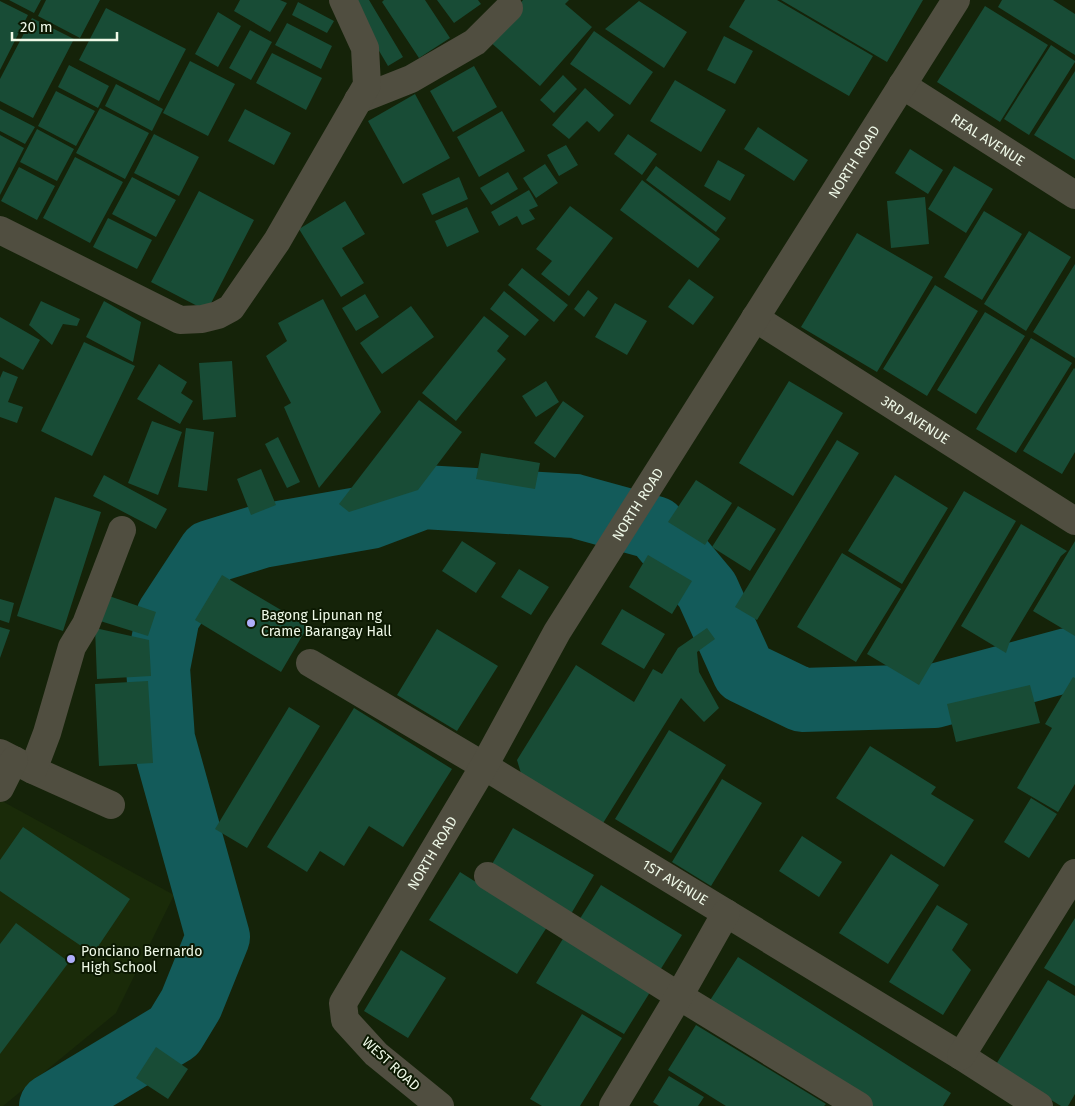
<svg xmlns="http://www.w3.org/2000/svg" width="1075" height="1106" viewBox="0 0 1075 1106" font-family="'Fira Sans',sans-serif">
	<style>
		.built { fill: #1a2b09 }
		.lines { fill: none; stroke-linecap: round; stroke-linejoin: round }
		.river { stroke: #135b5a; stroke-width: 64 }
		.building { fill: #184c36 }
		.minor { stroke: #504e40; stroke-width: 28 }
		.poi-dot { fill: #afaefa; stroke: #0c1902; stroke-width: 2 }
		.labels { text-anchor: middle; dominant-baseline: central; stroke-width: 4; stroke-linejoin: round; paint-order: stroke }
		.street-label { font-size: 14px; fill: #eff9e8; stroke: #0c1902 }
		.poi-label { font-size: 14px; fill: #eff9e8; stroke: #0c1902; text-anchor: start }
	</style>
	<rect width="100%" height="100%" fill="#152309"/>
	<path class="built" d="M0,800l174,95 -58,118 -113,93h-3z"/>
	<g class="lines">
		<path class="river" d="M51,1106l123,-74 17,-28 27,-67 -55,-198 -5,-71 10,-52 42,-64 52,-16 108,-19 53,-20 152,9 80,22 52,62 37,82 58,28 132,-4 134,-36 7,4"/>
	</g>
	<path class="building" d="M9,0h32l-7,13z
		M46,0h54l-20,38 -42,-22z
		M240,0h40l7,3 -17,29 -36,-21z
		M349,0h20l34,57 -15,9z
		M384,0h41l25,38 -31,20 -37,-56z
		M437,0h41l3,4 -27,19z
		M523,0h46l-4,4 27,23 -52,59 -52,-46z
		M745,0h32l96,56 -24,40 -120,-69z
		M781,0h142l-36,62z
		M1002,0h51l22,14v41l-77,-48z
		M0,1l28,14 -28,55z
		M639,1l48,31 -23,36 -59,-39z
		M298,2l36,19 -7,12 -35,-18z
		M985,6l63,39 -48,77 -63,-40z
		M106,8l80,41 -27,52 -80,-41z
		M218,12l23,14 -23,41 -23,-13z
		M32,18l42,21 -41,79 -33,-17v-22z
		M287,23l45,23 -11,23 -46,-24z
		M250,30l22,12 -21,38 -22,-12z
		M594,31l59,41 -23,33 -60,-41z
		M724,36l29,15 -18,33 -28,-14z
		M1051,45l24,16v1l-46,73 -25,-16z
		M272,53l50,25 -16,32 -50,-27z
		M190,61l45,23 -27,52 -45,-23z
		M69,65l40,21 -11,22 -40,-21z
		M474,66l23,41 -44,25 -23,-41z
		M1075,71v89l-41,-25z
		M563,75l14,14 -23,24 -14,-13z
		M675,80l51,30 -25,42 -51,-31z
		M116,84l47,25 -11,22 -47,-25z
		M585,88l29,27 -15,17 -12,-11 -18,18 -17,-14z
		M56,91l39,20 -19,35 -38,-20z
		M415,94l35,64 -47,26 -35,-63z
		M100,108l49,25 -24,46 -49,-26z
		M0,109l35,18 -10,17 -25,-13z
		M245,109l46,24 -17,32 -46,-24z
		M502,111l23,40 -46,26 -22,-40z
		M758,127l50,33 -14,21 -50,-32z
		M37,129l37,20 -17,32 -37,-19z
		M154,134l45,23 -20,39 -45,-23z
		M628,134l29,20 -15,21 -28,-21z
		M0,135l24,13 -24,47z
		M566,145l12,20 -19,11 -12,-21z
		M910,149l33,21 -15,24 -33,-21z
		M75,157l48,25 -33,61 -47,-25z
		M718,160l27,15 -15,26 -26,-15z
		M545,164l13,19 -22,15 -13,-20z
		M656,166l70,52 -10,14 -70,-52z
		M954,166l39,23 -27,44 -38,-24z
		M19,167l36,19 -18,34 -36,-19z
		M508,172l10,17 -27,16 -11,-17z
		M132,177l44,23 -20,37 -44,-23z
		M459,177l9,22 -36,16 -10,-21z
		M642,180l78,59 -22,29 -78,-58z
		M529,190l9,16 -9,4 6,9 -13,6 -5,-9 -18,10 -8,-14z
		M199,191l55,29 -47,91 -56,-29z
		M925,197l4,47 -38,4 -4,-47z
		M345,201l20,33 -23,14 22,35 -23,14 -42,-68z
		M570,206l43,32 -44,58 -28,-22 11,-13 -16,-12z
		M467,207l12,25 -32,15 -12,-26z
		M984,211l38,23 -40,66 -38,-23z
		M108,218l44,22 -15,29 -44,-22z
		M1029,231l42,26 -45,74 -42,-27z
		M857,233l76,44 -56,95 -76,-45z
		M1075,264v94l-42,-26z
		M522,268l46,37 -14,17 -46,-37z
		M689,279l25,18 -21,28 -25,-18z
		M935,285l43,26 -51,85 -44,-27z
		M588,290l10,8 -14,19 -10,-8z
		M504,291l35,29 -14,16 -35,-27z
		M365,294l14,23 -23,14 -14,-23z
		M323,299l58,113 -62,76 -35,-81 7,-4 -25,-47 21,-15 -9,-18z
		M41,301l39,18 -3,7 -14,-2 -11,21 -23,-20z
		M104,301l37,21 -8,40 -47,-25z
		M615,303l32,18 -20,34 -32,-18z
		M411,306l23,31 -52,37 -22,-31z
		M985,312l40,24 -49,78 -39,-24z
		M484,316l25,20 -12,15 9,8 -50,62 -34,-28z
		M0,317l40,23 -17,30 -23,-13z
		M1031,338l41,25 -56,90 -40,-24z
		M84,342l51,24 -43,90 -51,-25z
		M232,361l4,56 -33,3 -4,-57z
		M159,364l28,18 -6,11 12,8 -13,23 -43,-25z
		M1074,368l1,1v83l-13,22 -39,-23z
		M3,371l15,6 -10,25 15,5 -6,16 -17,-6v-39z
		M546,381l13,21 -23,15 -14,-21z
		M789,381l54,32 -50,83 -54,-33z
		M419,400l43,32 -44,58 -69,22 -10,-8z
		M563,401l21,15 -29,42 -21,-15z
		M152,421l30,11 -24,63 -30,-12z
		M186,428l28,4 -7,59 -29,-4z
		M278,437l22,45 -13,6 -22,-44z
		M837,440l22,13 -102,167 -22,-13z
		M481,453l59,10 -5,26 -59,-10z
		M261,469l15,36 -25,10 -14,-36z
		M104,475l63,34 -11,20 -63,-33z
		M895,475l53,33 -46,76 -54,-33z
		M696,480l36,23 -27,42 -37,-23z
		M964,491l52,30 -97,164 -52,-31z
		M55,497l46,15 -38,119 -46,-15z
		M738,506l38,23 -26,42 -38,-24z
		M1021,524l46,27 -6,5 -51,85 -4,12 -45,-27z
		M462,541l34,22 -20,30 -34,-22z
		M1075,541v95l-42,-25z
		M842,553l59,36 -45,73 -59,-35z
		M648,555l44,26 -20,33 -43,-27z
		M519,569l30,18 -18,28 -30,-18z
		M222,575l86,51 -27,46 -86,-52z
		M106,595l50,17 -8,24 -51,-16z
		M0,599l14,4 -5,20 -9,-3z
		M622,609l43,25 -21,35 -43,-25z
		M0,627l10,3 -10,28z
		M95,628l54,12 2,36 -54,3z
		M707,628l8,11 -18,13 2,20 20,36 -15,14 -23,-24 -81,130 -77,-48 -6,-20 59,-95 58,37 19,-33 9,5 16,-26z
		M437,629l61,37 -41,65 -60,-36z
		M1073,677l2,1v106l-17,28 -41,-24 35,-60 -7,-4z
		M148,681l5,82 -54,3 -4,-82z
		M1030,685l10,38 -84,19 -9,-38z
		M289,707l31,19 -73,122 -32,-19z
		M354,708l98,61 -49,78 -34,-21 -25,40 -24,-15 -13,21 -40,-25z
		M669,730l57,35 -55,88 -56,-34z
		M870,746l66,41 -5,7 43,26 -30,47 -108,-69z
		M722,779l40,24 -51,83 -39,-24z
		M1031,798l26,16 -28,44 -25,-16z
		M23,827l107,72 -37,55 -93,-63v-31z
		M513,828l81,47 -26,44 -80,-48z
		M802,836l40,26 -23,35 -40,-26z
		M891,854l48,31 -51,79 -49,-31z
		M460,872l87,55 -30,47 -88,-54z
		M601,885l81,50 -25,40 -81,-50z
		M937,905l31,19 -16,26 19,20 -28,45 -54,-33z
		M1075,918v68l-31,-18z
		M16,923l53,39 -69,92v-110z
		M564,937l88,52 -28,45 -88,-51z
		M401,950l45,28 -38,60 -44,-27z
		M738,957l213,136 -8,13h-77l-159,-101z
		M1048,980l27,16v98l-7,12h-7l-66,-40z
		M582,1014l40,24 -42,68h-38l-12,-7z
		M696,1025l130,79 -2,2h-98l-58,-36z
		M156,1047l32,22 -20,30 -32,-21z
		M669,1076l35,21 -6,9h-39l-6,-4z"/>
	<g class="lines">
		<g class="minor">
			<path id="s1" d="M902,85l173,110"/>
			<path d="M358,100l53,-21 64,-37 34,-34"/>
			<path d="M0,230l180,90 22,-1 16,-4 13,-7 46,-67 90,-156 -2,-37 -22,-48"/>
			<path id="s2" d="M755,318l320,203"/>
			<path id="s3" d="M310,663l174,103 477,290 78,50"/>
			<path d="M0,753l33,17 78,35"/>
			<path d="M33,770l14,-37 25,-86 14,-23 36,-94"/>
			<path d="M0,788l14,-28"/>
			<path d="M488,876l191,120 180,110"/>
			<path d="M961,1056l114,-183"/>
			<path id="s4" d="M440,1106l-64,-52 -31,-34 -2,-17 141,-237 73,-134 399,-632"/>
			<path d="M613,1106l66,-110 47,-83"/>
		</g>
	</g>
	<g class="poi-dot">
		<circle cx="251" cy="623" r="5"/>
		<circle cx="71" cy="959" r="5"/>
	</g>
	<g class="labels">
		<g class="street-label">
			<text stroke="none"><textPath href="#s1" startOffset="102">REAL AVENUE</textPath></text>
			<text stroke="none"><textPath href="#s4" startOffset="1130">NORTH ROAD</textPath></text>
			<text stroke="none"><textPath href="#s2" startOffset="190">3RD AVENUE</textPath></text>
			<text stroke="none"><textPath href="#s4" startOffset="725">NORTH ROAD</textPath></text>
			<text stroke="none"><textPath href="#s4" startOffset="320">NORTH ROAD</textPath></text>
			<text stroke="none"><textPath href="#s3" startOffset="426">1ST AVENUE</textPath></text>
			<text transform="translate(391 1064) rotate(42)">WEST ROAD</text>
		</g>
		<g class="poi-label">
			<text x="261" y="615">Bagong Lipunan ng<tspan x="261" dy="16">Crame Barangay Hall</tspan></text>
			<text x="81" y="951">Ponciano Bernardo<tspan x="81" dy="16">High School</tspan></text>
		</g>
	</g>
	<path d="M12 32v8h105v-8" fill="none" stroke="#eff9e8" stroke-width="2.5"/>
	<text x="20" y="32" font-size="15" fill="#eff9e8" stroke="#0c1902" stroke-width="4" paint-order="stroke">20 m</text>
</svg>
